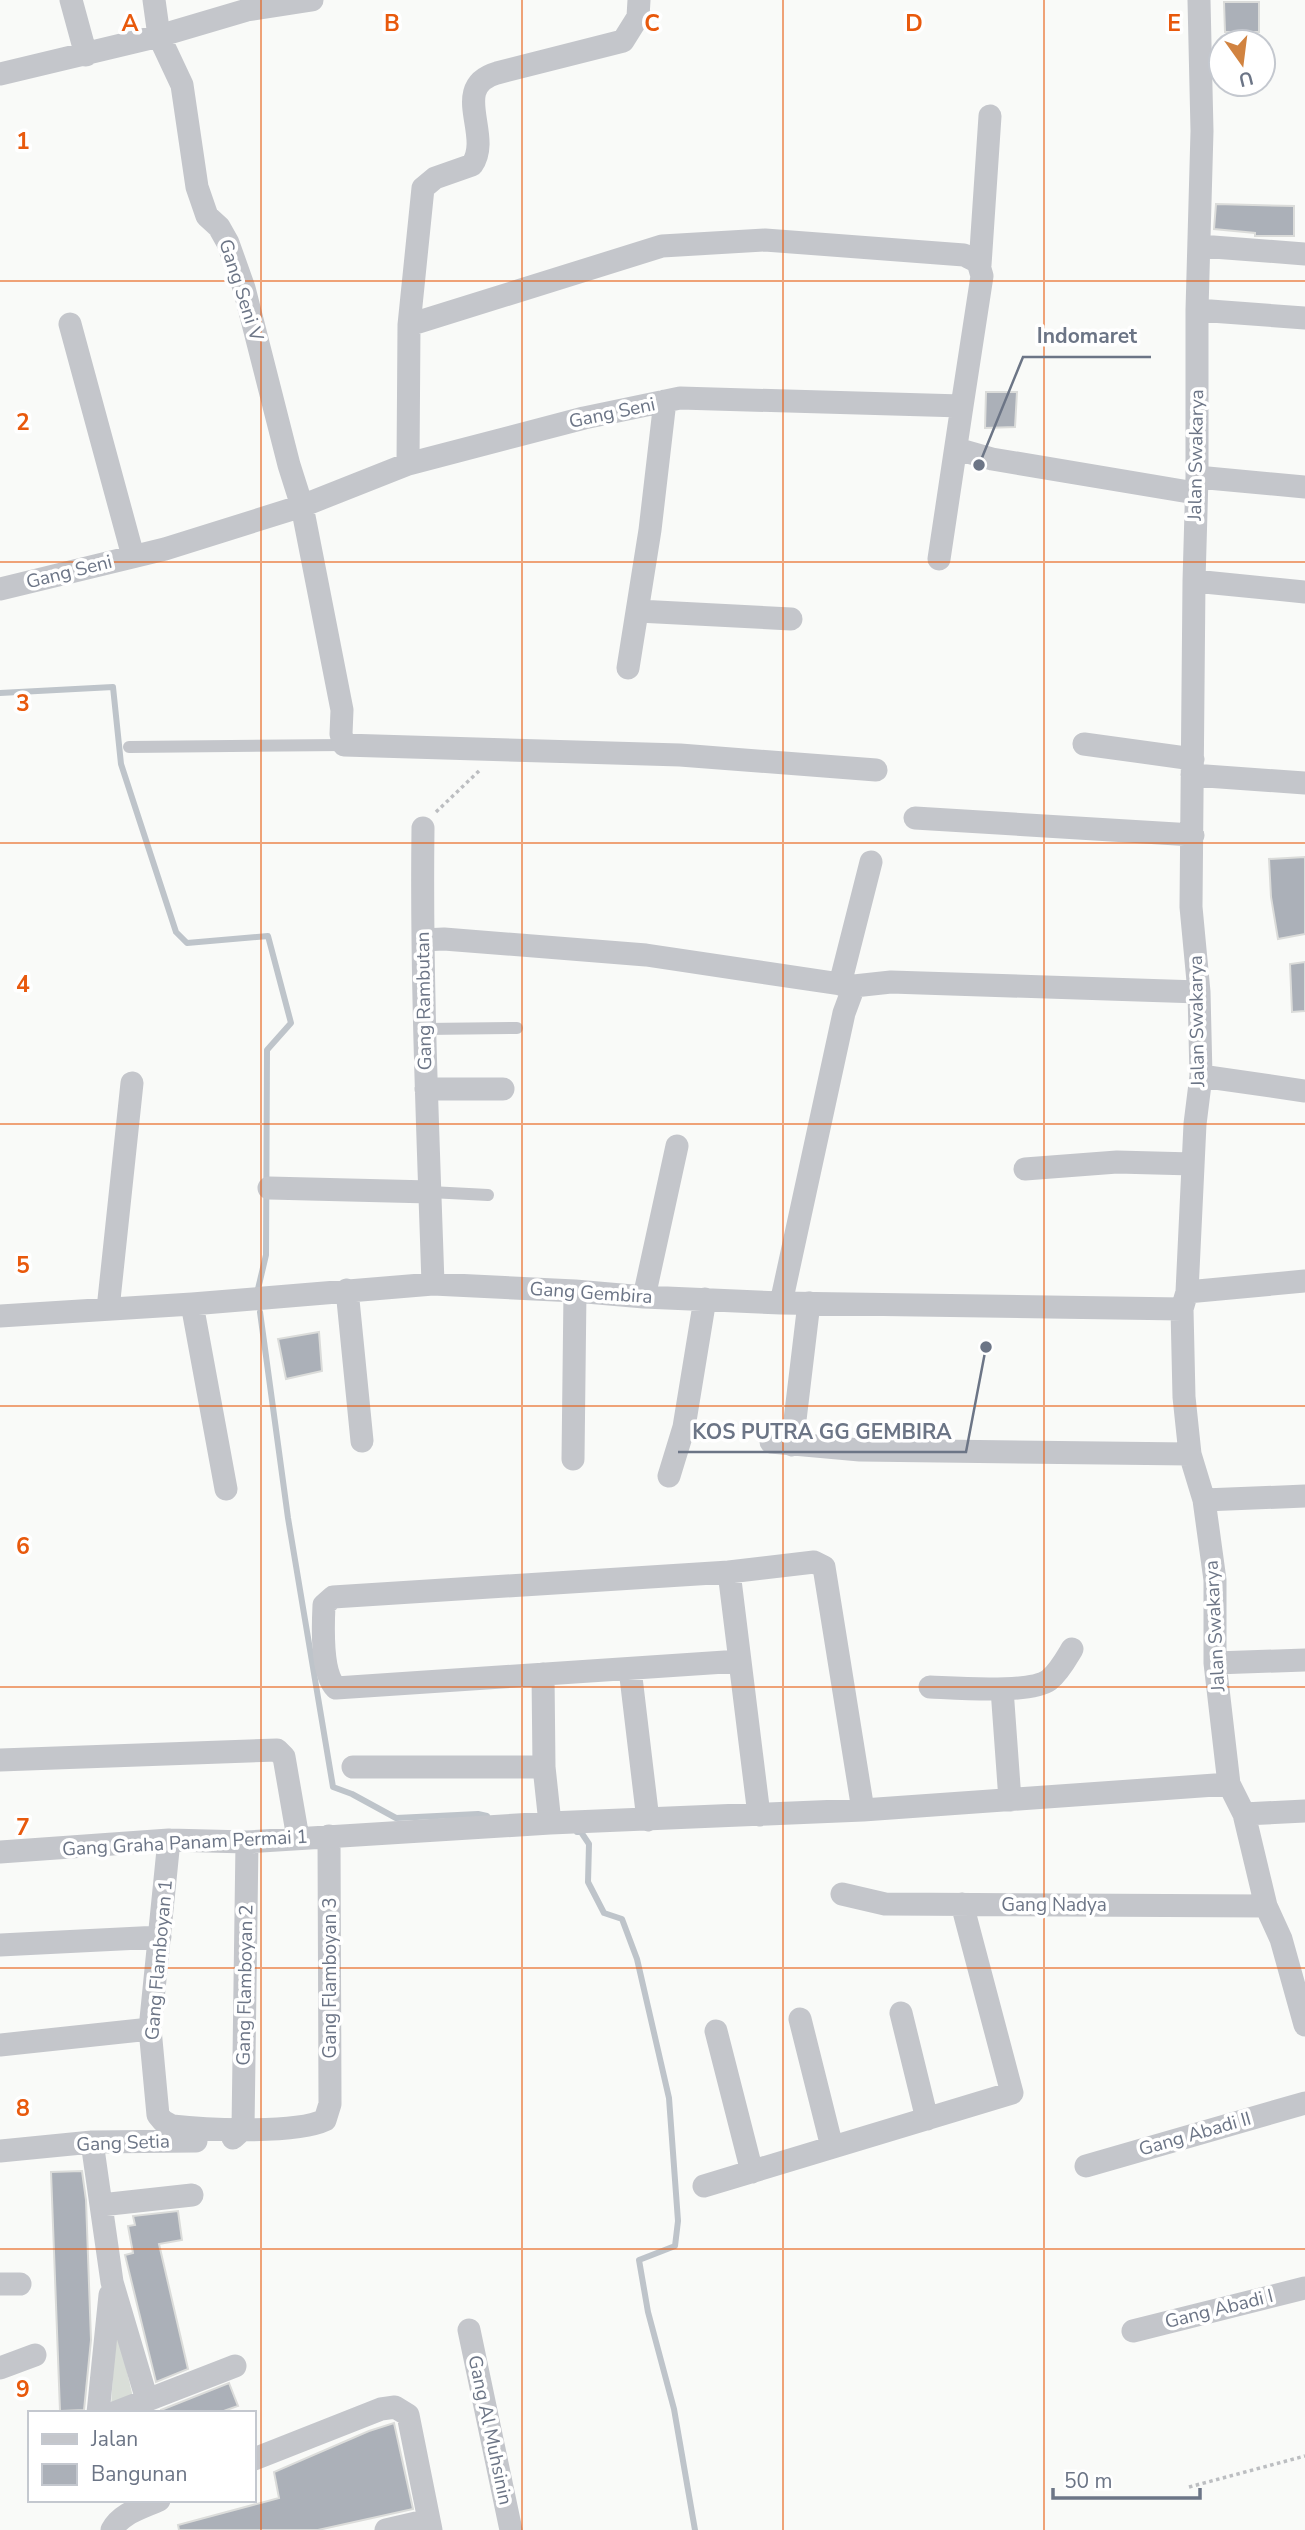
<svg xmlns="http://www.w3.org/2000/svg" width="1305" height="2530" viewBox="0 0 1305 2530" font-family="'Nunito Sans',sans-serif">
	<style>
		.green { fill: #d9ded8 }
		.lines { fill: none; stroke-linecap: round; stroke-linejoin: round }
		.stream { stroke: #bec4ca; stroke-width: 6 }
		.building { fill: #abb0b8; stroke: #dbdcda; stroke-width: 2 }
		.path { stroke: #bcbec1; stroke-width: 3.5; stroke-dasharray: 3.5 3.5; stroke-linecap: butt }
		.service { stroke: #c4c6cb; stroke-width: 12 }
		.minor { stroke: #c4c6cb; stroke-width: 23 }
		.grid { fill: none; stroke: #e8590c; stroke-width: 2; stroke-opacity: 0.55 }
		.labels { text-anchor: middle; dominant-baseline: central; stroke-width: 7; stroke-linejoin: round; paint-order: stroke }
		.street-label { font-size: 19px; fill: #6c7586; stroke: #fff }
		.grid-label { font-size: 23px; text-anchor: middle; font-weight: bold; fill: #e8590c; stroke: #fff; stroke-width: 7; stroke-linejoin: round; paint-order: stroke }
		.leader { fill: none; stroke: #6c7586; stroke-width: 2.5 }
		.callout-dot { fill: #6c7586; stroke: #fff; stroke-width: 2.5 }
		.callout-label { font-size: 21px; text-anchor: middle; font-weight: bold; fill: #6c7586; stroke: #fff; stroke-width: 7; stroke-linejoin: round; paint-order: stroke }
	</style>
	<rect width="100%" height="100%" fill="#f9faf8"/>
	<path class="green" d="M116,2325l17,72 -22,9z"/>
	<g class="lines">
		<path class="stream" d="M0,693l113,-6 8,77 55,168 11,11 81,-7 23,87 -24,27 -1,205 -8,34
			M260,1312l28,206 45,269 19,7 44,24 82,-4 9,2
			M577,1832h4l8,12 -1,38 16,31 18,6 15,40 32,139 9,123 -3,25 -36,14 9,52 26,97 21,121"/>
	</g>
	<path class="building" d="M1224,2h35v30h-34z
		M1216,204l78,2v30h-39v-3l-41,-4z
		M986,392h31l-2,35 -30,1z
		M1305,857v77l-27,5 -7,-42 -2,-38z
		M1305,962v49l-13,1 -2,-48z
		M319,1332l3,39 -36,8 -8,-40z
		M82,2171l4,29 5,140 -7,70 -24,1 -9,-239z
		M178,2211l4,29 -23,4 29,125 -32,13 -31,-127 8,-2 -5,-27 7,-1 -2,-9z
		M229,2383l9,23 -20,7h-57v-3z
		M394,2423l19,86 -95,21h-139l-1,-5 101,-27 -5,-26 95,-41z"/>
	<g class="lines">
		<path class="path" d="M436,812l45,-43
			M1189,2487l116,-31"/>
		<path class="service" d="M129,747l215,-2
			M425,1029l92,-1
			M430,1192l58,3"/>
		<path class="minor" d="M71,0l15,55
			M154,0l5,36 23,49 15,102 10,29 12,11 9,16 16,45 45,177 13,41 40,204 -1,24 3,11 336,10 196,15
			M1199,0l3,131 -5,179v167l-3,104 -3,326 8,85 2,84 -6,48 -8,168 -5,17 2,88 6,57 14,46 11,80v83l14,121 15,30 22,92 15,33 24,86
			M0,74l159,-38 88,-26 65,-10
			M1200,246l105,8
			M980,265l10,-149
			M1197,310l108,8
			M70,324l63,232
			M409,325l253,-79 103,-6 199,15 14,7 4,14 -20,130
			M957,449l35,10 203,34
			M408,464l1,-139 14,-137 12,-10 37,-13c21,-30 -23,-78 25,-92l126,-32 15,-24 1,-17
			M1197,477l108,10
			M1194,581l111,11
			M0,589l165,-40 137,-43 106,-42 176,-46 96,-20 282,8 -23,153
			M638,611l153,8
			M628,668l22,-138 15,-129
			M1084,744l109,15
			M1192,775l113,8
			M915,818l278,17
			M423,828c-2,152 5,304 10,456
			M423,940l21,-1 202,16 208,31
			M840,984l31,-122
			M1201,1076l104,15
			M426,1089h77
			M1025,1169l92,-7 76,2
			M269,1188l161,4
			M347,1290l15,151
			M1187,1292l118,-11
			M644,1297l33,-151
			M781,1303l63,-290 10,-27 37,-4 308,10
			M192,1304l34,185
			M108,1309l24,-226
			M0,1316l192,-12 241,-20 142,7 69,6 137,6 401,6
			M771,1442l89,8 330,4
			M792,1445l17,-142
			M573,1459l2,-168
			M669,1476l15,-49 21,-128
			M1204,1500l101,-4
			M729,1572l30,243
			M740,1661l-404,27c-15,-15 -13,-62 -12,-83l9,-8 396,-25 85,-10 10,5 39,243
			M1215,1663l90,-3
			M630,1669l18,151
			M543,1674l1,93
			M930,1687c25,1 100,7 119,-7 10,-8 17,-21 23,-31
			M1002,1689l8,111
			M0,1760l277,-10 7,7 14,81
			M353,1767h191l6,56
			M1244,1814l61,-3
			M169,1840l-19,189 8,86 5,6 9,5c34,4 124,8 153,-6l5,-16 -1,-268
			M0,1852l169,-12 78,2 303,-19 313,-13 366,-26
			M842,1894l43,10 381,2
			M0,1945l160,-8
			M901,2013l26,106
			M800,2019l32,128
			M716,2031l36,141
			M0,2045l150,-16
			M233,2138l10,-9 4,-287
			M92,2142l20,140 35,118
			M0,2151l92,-9 104,-1
			M1086,2166l219,-63
			M704,2186l308,-93 -50,-189
			M101,2205l91,-10
			M0,2284h20
			M469,2330l42,200
			M1133,2331l172,-43
			M0,2368l35,-13
			M98,2413l12,-118
			M114,2413l121,-47
			M254,2459l127,-50 14,-2 13,8 23,115
			M112,2530c9,-17 30,-22 47,-30
			M386,2530l43,-10"/>
	</g>
	<path class="grid" d="M261,0v2530M522,0v2530M783,0v2530M1044,0v2530M0,281h1305M0,562h1305M0,843h1305M0,1124h1305M0,1406h1305M0,1687h1305M0,1968h1305M0,2249h1305"/>
	<g class="labels">
		<g class="street-label">
			<text transform="translate(241 290) rotate(72)">Gang Seni V</text>
			<text transform="translate(612 413) rotate(-12)">Gang Seni</text>
			<text transform="translate(1196 455) rotate(-89)">Jalan Swakarya</text>
			<text transform="translate(69 572) rotate(-14)">Gang Seni</text>
			<text transform="translate(424 1001) rotate(-91)">Gang Rambutan</text>
			<text transform="translate(1197 1021) rotate(-91)">Jalan Swakarya</text>
			<text transform="translate(591 1293) rotate(4)">Gang Gembira</text>
			<text transform="translate(1215 1626) rotate(-93)">Jalan Swakarya</text>
			<text transform="translate(185 1843) rotate(-3)">Gang Graha Panam Permai 1</text>
			<text x="1054" y="1905">Gang Nadya</text>
			<text transform="translate(159 1960) rotate(-85)">Gang Flamboyan 1</text>
			<text transform="translate(330 1978) rotate(-90)">Gang Flamboyan 3</text>
			<text transform="translate(245 1985) rotate(-89)">Gang Flamboyan 2</text>
			<text transform="translate(1195 2134) rotate(-16)">Gang Abadi II</text>
			<text transform="translate(123 2143) rotate(-2)">Gang Setia</text>
			<text transform="translate(1219 2309) rotate(-14)">Gang Abadi I</text>
			<text transform="translate(490 2430) rotate(78)">Gang Al Muhsinin</text>
		</g>
	</g>
	<g class="grid-label">
		<text x="130" y="31">A</text>
		<text x="392" y="31">B</text>
		<text x="652" y="31">C</text>
		<text x="914" y="31">D</text>
		<text x="1174" y="31">E</text>
		<text x="23" y="149">1</text>
		<text x="23" y="430">2</text>
		<text x="23" y="711">3</text>
		<text x="23" y="992">4</text>
		<text x="23" y="1273">5</text>
		<text x="23" y="1554">6</text>
		<text x="23" y="1835">7</text>
		<text x="23" y="2116">8</text>
		<text x="23" y="2397">9</text>
	</g>
	<path class="leader" d="M979 465L1023 357H1151M986 1347L966 1452H678"/>
	<g class="callout-dot">
		<circle cx="979" cy="465" r="7"/>
		<circle cx="986" cy="1347" r="7"/>
	</g>
	<g class="callout-label">
		<text x="1087" y="343">Indomaret</text>
		<text x="822" y="1439">KOS PUTRA GG GEMBIRA</text>
	</g>
	<rect x="28" y="2411" width="228" height="91" fill="#ffffff" stroke="#c4c8cf" stroke-width="2"/>
	<rect x="42" y="2434" width="35" height="10" fill="#c4c6cb" stroke="#c4c8cf" stroke-width="2"/>
	<text x="91" y="2446" font-size="21" fill="#6c7586">Jalan</text>
	<rect x="42" y="2464" width="35" height="21" fill="#abb0b8" stroke="#c4c8cf" stroke-width="2"/>
	<text x="91" y="2481" font-size="21" fill="#6c7586">Bangunan</text>
	<g transform="translate(1242 63) rotate(166)"><circle r="33" fill="#ffffff" stroke="#c4c8cf" stroke-width="2"/>
	<path d="M0-5L12 26L0 18L-12 26Z" fill="#d18340"/>
	<text y="-10" font-size="19" font-weight="bold" text-anchor="middle" fill="#6c7586">U</text>
	</g>
	<path d="M1053 2488v10h147v-10" fill="none" stroke="#6c7586" stroke-width="3.5"/>
	<text x="1064" y="2488" font-size="21" fill="#6c7586" stroke="#ffffff" stroke-width="5" paint-order="stroke">50 m</text>
</svg>
